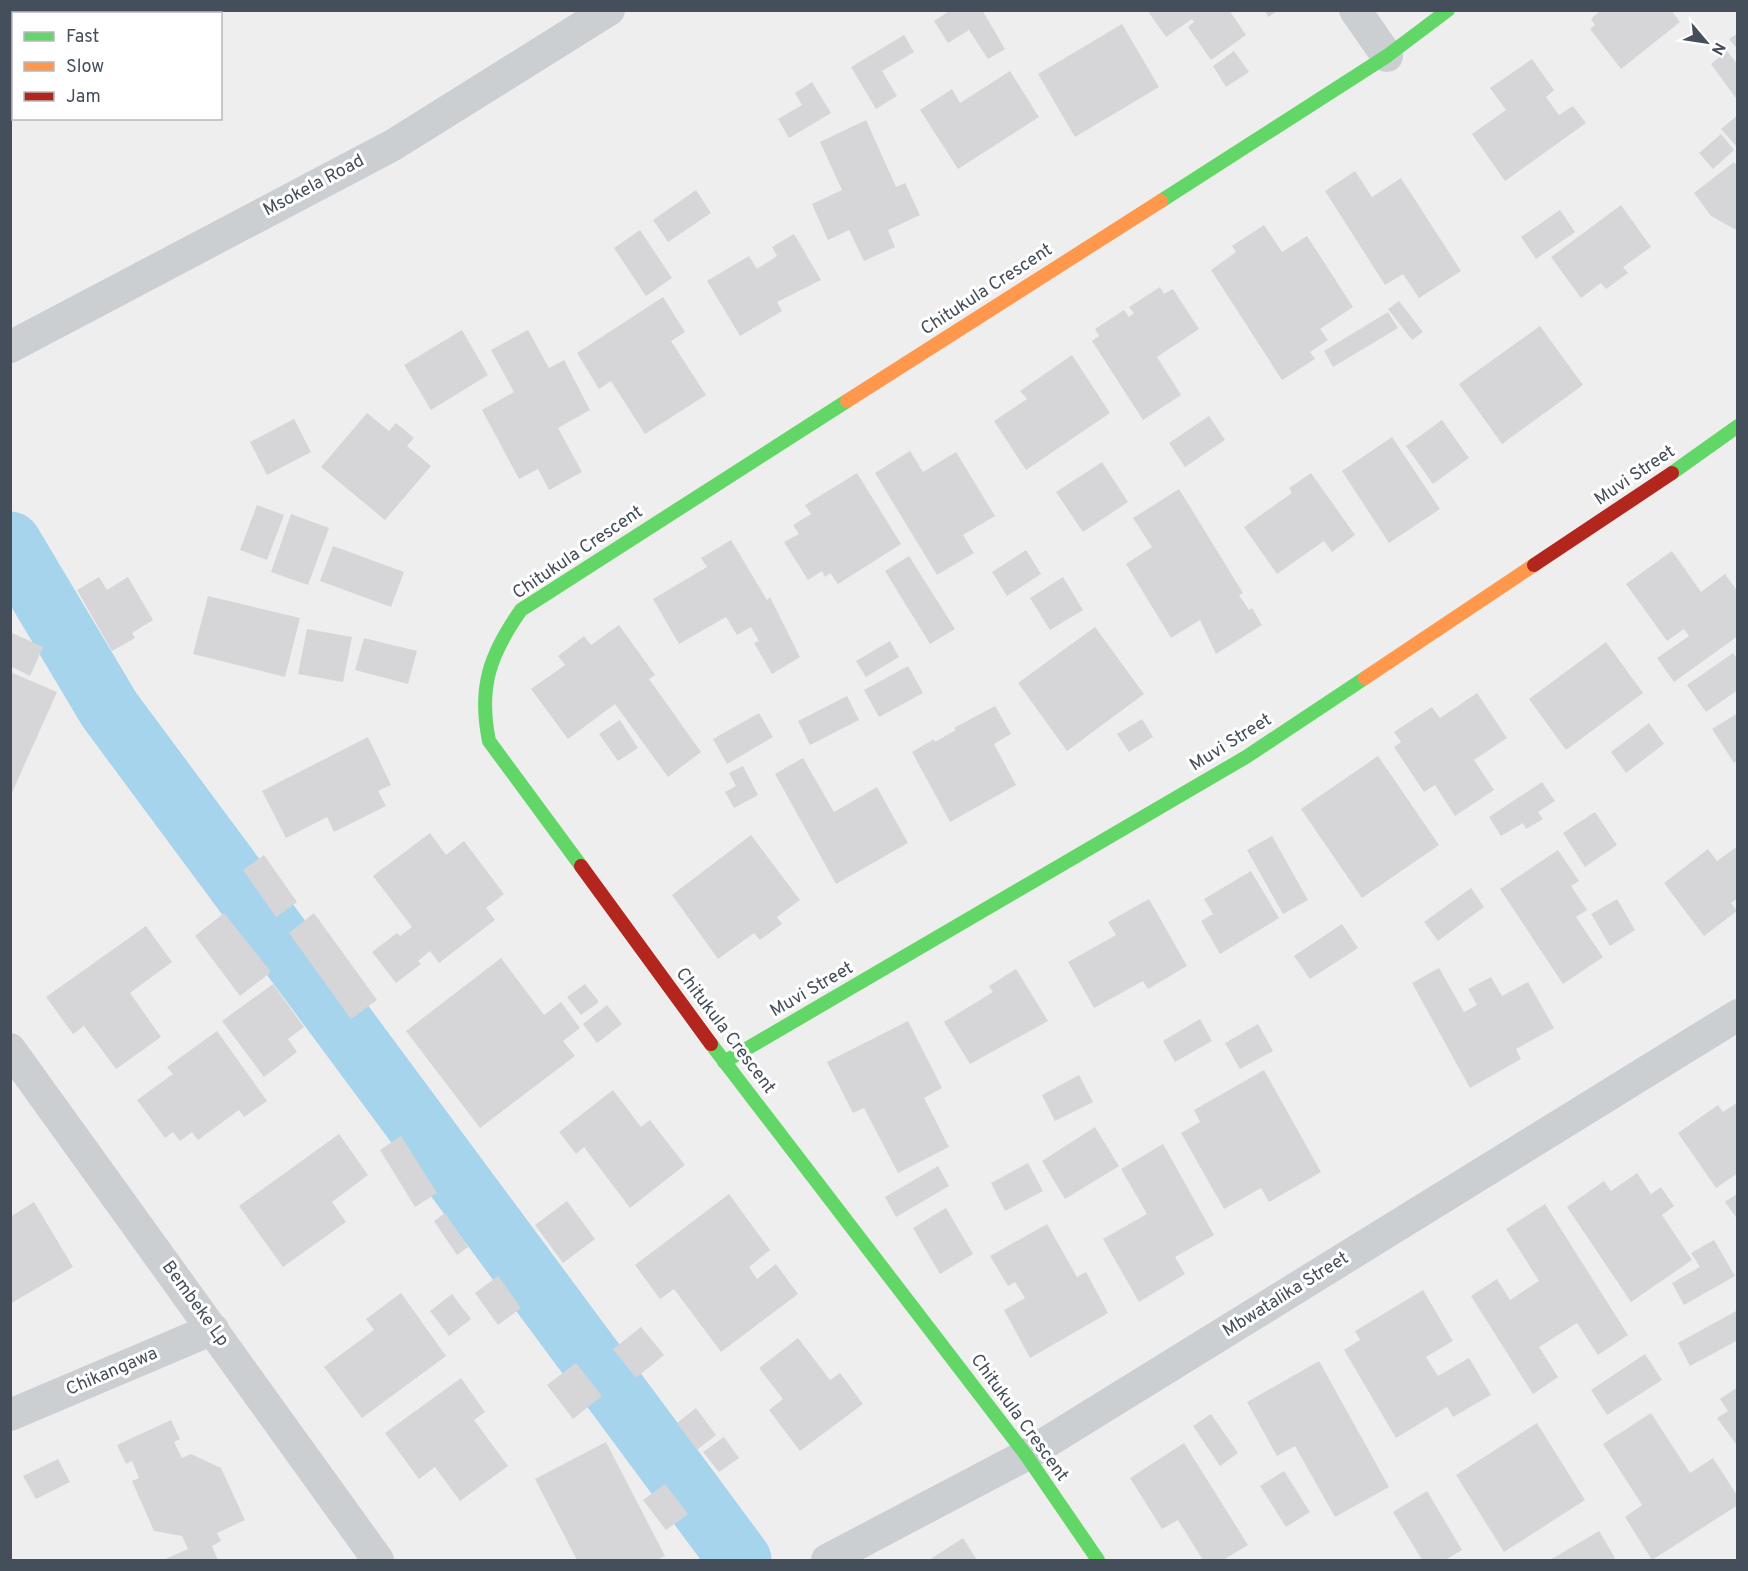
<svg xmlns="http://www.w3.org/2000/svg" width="1748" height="1571" viewBox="0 0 1748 1571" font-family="Overpass,sans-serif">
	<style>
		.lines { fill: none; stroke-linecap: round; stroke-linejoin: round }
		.river { stroke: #a6d4ed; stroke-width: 63 }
		.building { fill: #d6d6d9 }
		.street { stroke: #cccfd2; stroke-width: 32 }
		.fast { stroke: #63d668; stroke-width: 14 }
		.slow { stroke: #ff974d; stroke-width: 14 }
		.jam { stroke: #b3261e; stroke-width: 14 }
		.labels { text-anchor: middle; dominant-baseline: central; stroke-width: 6; stroke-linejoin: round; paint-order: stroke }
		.street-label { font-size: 18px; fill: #454e5b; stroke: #fff }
	</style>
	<rect width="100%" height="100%" fill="#efeeee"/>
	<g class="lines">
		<path class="river" d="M10,543l99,166 631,851"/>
	</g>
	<path class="building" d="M951,10h31l23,39 -17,10 -19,-29 -21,13 -14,-22z
		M1147,10h82l17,25 -35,25 -23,-33 6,-5 -2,-3 -26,18z
		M1265,10h14l-11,7z
		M1601,10h70l9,12 -59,47 -31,-40 5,-4 -4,-6z
		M1122,24l37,63 -84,50 -37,-63z
		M1738,33v17l-9,-11z
		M904,35l10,17 -32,19 15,25 -21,13 -25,-42z
		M1234,51l15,21 -23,15 -13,-21z
		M1727,51l11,14v36l-27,-37z
		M1532,59l22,31 -8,7 13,18 14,-9 13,17 -81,58 -33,-47 34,-24 -16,-22z
		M1010,71l29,46 -81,52 -38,-59 32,-21 8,14z
		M812,82l19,31 -42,25 -11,-19 24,-14 -7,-12z
		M1738,115v33l-17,-19z
		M866,120l30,67 9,-4 15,32 -32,15 7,17 -31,14 -15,-31 -21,10 -16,-36 30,-14 -22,-48z
		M1721,134l13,16 -21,19 -14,-16z
		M1734,162l4,5v64l-27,-15 -17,-23z
		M1355,171l17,26 29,-19 60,93 -42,27 -16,-24 -18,11 -60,-94z
		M696,190l15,23 -43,29 -15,-22z
		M1621,205l30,42 -28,20 5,6 -22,16 -5,-6 -20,15 -30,-41z
		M1560,210l15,22 -39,27 -15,-22z
		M1264,225l18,27 25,-16 46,71 -33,22 8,11 -18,12 5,7 -33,21 -71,-110 25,-18 -4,-6z
		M640,230l32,48 -26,18 -32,-48z
		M794,234l27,46 -44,22 5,9 -42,25 -33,-55 42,-25 8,13 20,-13 -5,-9z
		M1160,287l4,7 9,-5 26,40 -42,28 24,38 -38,25 -51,-79 7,-5 -4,-7 29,-19 5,7 5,-4 -5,-6z
		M663,297l22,35 -14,9 35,54 -61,39 -34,-53 -12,8 -22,-36z
		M1399,301l24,31 -11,8 -24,-31z
		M1388,312l10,16 -65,39 -9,-16z
		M1540,326l43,59 -81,59 -43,-60z
		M462,330l26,45 -57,35 -27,-45z
		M528,330l21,38 15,-8 26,50 -32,18 24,44 -33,18 -11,-21 -19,10 -37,-69 32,-18 -23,-42z
		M1072,355l38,58 -84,57 -32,-49 33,-22 -7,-8z
		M367,413l22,18 7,-8 18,15 -7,8 24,20 -46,54 -64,-53z
		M1209,416l16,24 -40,27 -16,-24z
		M294,419l17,33 -44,23 -17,-33z
		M1442,420l27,38 -36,26 -27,-38z
		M1392,437l48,72 -51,34 -47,-72z
		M910,451l13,21 33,-20 39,64 -32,19 11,18 -37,22 -62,-102z
		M1102,462l26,40 -45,30 -27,-40z
		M857,473l44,71 -63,40 -8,-11 -5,4 -3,-6 -14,9 -24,-38 15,-8 -6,-9 18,-11 -6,-9z
		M1311,473l44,62 -23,17 -8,-11 -47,33 -33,-47 48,-34 -3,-5z
		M1179,489l64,104 -4,2 10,15 3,-2 10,17 -46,29 -16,-34 -29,18 -45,-74 26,-17 -19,-29z
		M257,505l27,10 -17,45 -27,-10z
		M291,514l38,14 -21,57 -37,-13z
		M731,540l36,60 3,-3 30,60 -28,17 -18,-31 5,-2 -8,-14 -14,8 -11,-18 -47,27 -26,-45 54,-32 -6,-9z
		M333,546l71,26 -13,35 -71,-26z
		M1026,550l15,24 -34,22 -15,-24z
		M1672,551l29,41 24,-18 13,18v44l-64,46 -17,-24 32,-22 -5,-7 -17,12 -41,-57z
		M909,556l46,73 -25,15 -45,-73z
		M99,577l8,13 21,-13 25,43 -21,13 3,5 -23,13 -35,-61z
		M1063,577l20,33 -33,20 -20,-32z
		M208,596l92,22 -15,59 -92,-23z
		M619,625l36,50 -6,4 52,73 -33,25 -53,-73 -47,35 -37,-50 34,-24 -7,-9 26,-20 7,9z
		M1095,627l49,67 -77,57 -49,-68z
		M307,629l45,8 -9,45 -45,-8z
		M10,632l33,15 -13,29 -20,-10z
		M364,638l53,13 -9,33 -53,-14z
		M890,641l9,16 -33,20 -10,-16z
		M1606,642l37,51 -77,57 -37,-51z
		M1733,653l5,7v30l-32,22 -19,-27z
		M908,666l15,27 -44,24 -15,-27z
		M10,672l47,20 -47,105z
		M1477,693l30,45 -33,22 20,30 -39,26 -20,-31 -11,7 -30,-45 7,-5 -7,-10 38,-25 8,11z
		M847,696l12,24 -49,25 -12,-24z
		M995,706l16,28 -17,10 22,41 -66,37 -38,-70 22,-13 1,3 21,-12 -2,-2z
		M759,713l14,24 -46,27 -14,-25z
		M1738,713v47l-4,3 -22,-34z
		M1142,719l11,18 -24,15 -12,-18z
		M620,720l18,28 -20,13 -19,-27z
		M1649,723l15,21 -38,29 -15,-21z
		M368,737l23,48 -13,6 8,15 -52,26 -7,-15 -41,21 -24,-47z
		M1378,756l61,89 -77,53 -61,-89z
		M803,758l31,54 43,-25 31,56 -72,41 -61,-110z
		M743,766l15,29 -24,13 -9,-16 11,-6 -7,-13z
		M1542,782l13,19 -17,11 5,7 -17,10 -3,-6 -22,13 -12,-19z
		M1595,812l22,33 -32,22 -22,-34z
		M430,833l16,22 18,-14 40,53 -18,14 9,12 -56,43 -9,-12 -12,10 3,3 -25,19 -24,-31 25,-19 3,3 12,-9 -39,-51z
		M751,835l49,65 -23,17 5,7 -22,16 -6,-7 -36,26 -46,-64z
		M1272,836l36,64 -25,14 -36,-64z
		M1738,846v52l-7,5 6,8 -33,25 -40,-53 44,-34 9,12z
		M1558,850l21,31 -8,5 16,24 -11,7 27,40 -40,27 -63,-95z
		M264,855l33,47 -21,15 -33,-47z
		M1251,871l28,47 -59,36 -19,-33 12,-7 -9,-15z
		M1471,888l13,19 -46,34 -14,-19z
		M1149,899l38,67 -39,23 -5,-8 -49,27 -26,-46 48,-27 -8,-13z
		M1617,899l18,31 -25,16 -19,-32z
		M224,913l47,59 -31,24 -45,-60z
		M314,913l63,87 -26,19 -62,-86z
		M1342,924l16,24 -48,31 -16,-23z
		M146,926l26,36 -42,31 31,44 -45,32 -32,-43 -11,8 -27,-37z
		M501,958l43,57 17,-13 19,26 -17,13 12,15 -95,72 -74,-97z
		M1439,968l25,44 13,-7 -9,-16 23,-12 11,19 26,-14 26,46 -38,21 5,10 -51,29 -58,-105z
		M1016,969l32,52 -78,43 -26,-42 49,-30 -4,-6z
		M273,984l31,43 -16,12 9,13 -33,25 -42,-56z
		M585,984l14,18 -18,13 -14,-18z
		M607,1005l15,19 -25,19 -14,-19z
		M1200,1019l12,22 -37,21 -12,-21z
		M908,1021l34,67 -18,10 25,49 -51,26 -34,-65 -11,5 -26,-51z
		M1258,1024l15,27 -33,18 -15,-26z
		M217,1031l50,70 -23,16 -5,-7 -41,30 -6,-8 -12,9 -7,-9 -8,6 -28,-38 36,-26 -6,-7z
		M1264,1070l57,102 -52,30 -8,-14 -37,21 -43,-76 19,-11 -6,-12z
		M1079,1075l14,27 -38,19 -13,-26z
		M613,1090l28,37 9,-7 35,45 -55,43 -46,-61 -8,7 -17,-22z
		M1738,1102v71l-22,15 -38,-55 40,-28 5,7z
		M1095,1127l24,39 -54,33 -23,-38z
		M339,1134l29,41 -36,27 14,20 -63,45 -44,-61z
		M401,1136l36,57 -22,14 -35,-57z
		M1163,1144l51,91 -39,22 10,17 -46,28 -36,-63 44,-25 -26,-45z
		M1028,1163l15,28 -38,20 -14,-28z
		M938,1166l11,20 -53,31 -11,-20z
		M1637,1173l14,21 10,-7 13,19 -12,9 30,45 -61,42 -64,-95 37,-26 7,10z
		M1738,1193v27l-13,-18z
		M729,1194l41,56 -21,17 8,12 19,-15 22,30 -77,58 -47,-63 -14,10 -25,-34z
		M567,1201l28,38 -32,24 -28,-38z
		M34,1202l39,65 -63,37v-87z
		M1545,1204l83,131 -30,20 -21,-32 -38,24 19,30 -25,17 -62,-98 26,-17 13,21 29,-19 -33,-52z
		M946,1208l27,46 -33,20 -27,-46z
		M445,1213l23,34 -11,8 -23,-34z
		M1047,1224l30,53 9,-5 22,41 -78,45 -26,-48 21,-12 -10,-16 -7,4 -18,-30z
		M1714,1240l21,36 -51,29 -12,-22 28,-16 -9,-14z
		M498,1276l23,32 -23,17 -23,-32z
		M1423,1290l30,51 -27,16 12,19 31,-18 22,37 -38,22 -6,-10 -51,31 -52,-88 16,-10 -5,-9z
		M401,1293l45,63 -84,62 -38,-51 50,-37 -8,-11z
		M452,1294l19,25 -22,17 -19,-25z
		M1738,1310v30l-48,26 -12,-23z
		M641,1327l23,28 -28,23 -23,-29z
		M798,1338l32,42 10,-7 23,31 -63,47 -31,-41 14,-11 -24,-31z
		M1645,1354l17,26 -55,35 -16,-25z
		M1319,1361l70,126 -54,30 -40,-71 -18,10 -30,-54z
		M576,1363l26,33 -29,23 -26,-34z
		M461,1378l24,34 -11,8 34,46 -48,35 -25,-34 -16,12 -34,-46z
		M1738,1387v60l-21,-29 11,-7 -8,-12z
		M696,1408l20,27 -19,15 -20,-27z
		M1651,1413l39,60 23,-15 25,39v8l-86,55 -27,-43 17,-12 -39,-61z
		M1211,1414l27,39 -18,13 -27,-40z
		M171,1420l9,19 -6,3 8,16 9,-4 30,14 24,52 -28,13 4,8 -9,5 6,14h-55l25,-11 -6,-13 -28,-5 -22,-50 7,-3 -7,-17 -6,3 -9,-19z
		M1537,1423l48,77 -81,52 -48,-77z
		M724,1437l15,21 -20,14 -16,-20z
		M606,1442l59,114 -9,4h-79l-42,-81z
		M1184,1443l64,102 -25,15h-20l-25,-40 -16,9 -32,-51z
		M58,1459l12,23 -34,17 -13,-23z
		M1284,1471l26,41 -24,15 -26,-41z
		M665,1484l23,30 -22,16 -23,-30z
		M1427,1491l35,59 -17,10h-23l-29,-48z
		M1599,1531l16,27 -3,2h-62z
		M963,1538l14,22h-48z"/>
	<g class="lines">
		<path class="street" d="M1355,10l32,46
			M10,347l383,-202 216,-135
			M10,1049l368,511
			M10,1415l203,-86
			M827,1560l199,-105 712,-440"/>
		<path class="fast" d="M1161,201l226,-145 61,-46
			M1672,473l66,-47
			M581,866l-92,-125c-11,-54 1,-87 32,-131l326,-209
			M711,1044l315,411 72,105
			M724,1062l522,-305 119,-79"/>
		<path class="slow" d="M847,401l314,-200
			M1365,678l169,-113"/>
		<path class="jam" d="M1534,565l138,-92
			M581,866l130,178"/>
	</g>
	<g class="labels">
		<g class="street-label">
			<text transform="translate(314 186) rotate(-28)">Msokela Road</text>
			<text transform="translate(987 290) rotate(-33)">Chitukula Crescent</text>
			<text transform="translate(1635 476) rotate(-34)">Muvi Street</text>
			<text transform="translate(578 553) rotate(-34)">Chitukula Crescent</text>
			<text transform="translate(1231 743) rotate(-32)">Muvi Street</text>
			<text transform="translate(812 990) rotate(-30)">Muvi Street</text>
			<text transform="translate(725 1031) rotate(53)">Chitukula Crescent</text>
			<text transform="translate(1286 1295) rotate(-32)">Mbwatalika Street</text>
			<text transform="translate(195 1304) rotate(54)">Bembeke Lp</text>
			<text transform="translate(112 1372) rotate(-23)">Chikangawa</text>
			<text transform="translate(1019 1418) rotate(54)">Chitukula Crescent</text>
		</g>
	</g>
	<rect width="1748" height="1571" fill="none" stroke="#454e5b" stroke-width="24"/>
	<rect x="12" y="12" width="210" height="108" fill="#ffffff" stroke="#b5b8bd" stroke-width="1.5"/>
	<rect x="24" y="32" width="30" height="9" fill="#63d668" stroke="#b5b8bd" stroke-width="1.5"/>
	<text x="66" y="42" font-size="18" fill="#454e5b">Fast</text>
	<rect x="24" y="62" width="30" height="9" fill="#ff974d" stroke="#b5b8bd" stroke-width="1.5"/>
	<text x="66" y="72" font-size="18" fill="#454e5b">Slow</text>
	<rect x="24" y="92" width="30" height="9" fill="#b3261e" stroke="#b5b8bd" stroke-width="1.5"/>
	<text x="66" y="102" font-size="18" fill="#454e5b">Jam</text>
	<g transform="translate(1706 42) rotate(119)" stroke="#ffffff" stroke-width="4.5" paint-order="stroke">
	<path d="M0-4.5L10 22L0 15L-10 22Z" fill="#454e5b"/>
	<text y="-9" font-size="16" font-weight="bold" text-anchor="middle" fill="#454e5b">N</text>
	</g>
</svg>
